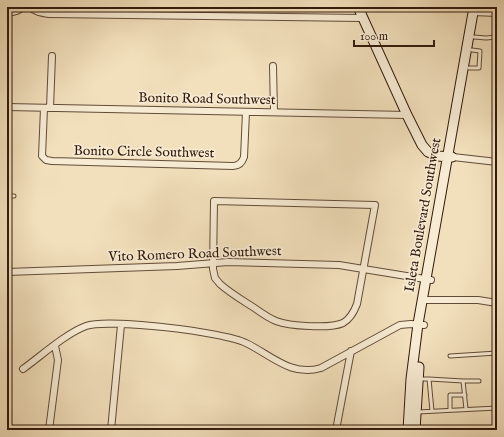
<svg xmlns="http://www.w3.org/2000/svg" width="504" height="437" viewBox="0 0 504 437" font-family="'IM FELL English',serif">
	<style>
		.lines { fill: none; stroke-linecap: round; stroke-linejoin: round }
		.lane-casing { stroke: #624c39; stroke-width: 5 }
		.street-casing { stroke: #624c39; stroke-width: 8 }
		.secondary-casing { stroke: #321a0d; stroke-width: 11 }
		.lane { stroke: #f7ebd3; stroke-width: 3 }
		.street { stroke: #f7ebd3; stroke-width: 6 }
		.secondary { stroke: #f7ebd3; stroke-width: 9 }
		.labels { text-anchor: middle; dominant-baseline: central; stroke-width: 3.5; stroke-linejoin: round; paint-order: stroke }
		.street-label { font-size: 14px; fill: #321a0d; stroke: #f7ebd3 }
	</style>
	<rect width="100%" height="100%" fill="#f2e0bc"/>
	<filter id="stains"><feTurbulence type="fractalNoise" baseFrequency=".005" numOctaves="4"/><feColorMatrix values="0 0 0 0 .2 0 0 0 0 .09 0 0 0 0 .02 0 0 0 .5 -.17"/></filter>
	<radialGradient id="worn" r=".72"><stop offset=".6" stop-color="#630" stop-opacity="0"/><stop offset="1" stop-color="#630" stop-opacity=".3"/></radialGradient>
	<g class="lines">
		<defs>
			<path id="lane" d="M7,15l11,-3 9,-5
				M474,37l12,1 11,-1
				M469,68h10l1,-17 -8,-1
				M7,196h7
				M450,356l47,-3
				M419,379h10l3,32
				M429,379l34,2 3,28
				M463,381h16
				M450,410v-15h15
				M418,412l79,-4"/>
			<path id="street" d="M30,7c5,5 11,6 19,7l313,4
				M473,12l24,1
				M273,66l1,46
				M7,107l400,8
				M44,108l-2,48 4,4 6,1 181,5c6,0 9,-3 11,-9l2,-45
				M50,108l2,-52
				M453,157l44,5
				M214,201l161,4 -18,99c-3,8 -7,15 -14,19 -13,6 -54,3 -67,-2 -8,-3 -16,-9 -23,-14 -11,-7 -23,-14 -33,-23l-5,-6 -2,-9z
				M7,272l170,-6 51,-4 111,3 92,15
				M422,300h56l19,3
				M23,369c18,-13 42,-35 63,-43 21,-8 139,6 160,17 25,12 45,34 75,25l79,-43 11,-1 13,1
				M49,430l9,-70 -3,-14
				M111,430l10,-105
				M336,430l15,-79"/>
			<path id="secondary" d="M358,7l49,108 15,30 6,7 9,4 15,1
				M408,430l3,-51 7,-55 56,-317
				M415,430l4,-63"/>
		</defs>
		<use href="#lane" class="lane-casing"/>
		<use href="#street" class="street-casing"/>
		<use href="#secondary" class="secondary-casing"/>
		<use href="#lane" class="lane"/>
		<use href="#street" class="street"/>
		<use href="#secondary" class="secondary"/>
	</g>
	<g class="labels">
		<g class="street-label">
			<text transform="translate(207 99) rotate(1)">Bonito Road Southwest</text>
			<text transform="translate(144 152) rotate(1)">Bonito Circle Southwest</text>
			<text transform="translate(423 215) rotate(-80)">Isleta Boulevard Southwest</text>
			<text transform="translate(195 254) rotate(-2)">Vito Romero Road Southwest</text>
		</g>
	</g>
	<rect width="504" height="437" fill="none" stroke="#f2e0bc" stroke-width="24"/>
	<rect x="8" y="8" width="488" height="421" fill="none" stroke="#321a0d" stroke-width="2"/>
	<rect x="12" y="12" width="480" height="413" fill="none" stroke="#321a0d"/>
	<path d="M354 40v6h80v-6" fill="none" stroke="#321a0d" stroke-width="2"/>
	<text x="360" y="40" font-size="12" fill="#321a0d" stroke="#f7ebd3" stroke-width="3" paint-order="stroke">100 m</text>
	<rect width="100%" height="100%" filter="url(#stains)"/>
	<rect width="100%" height="100%" fill="url(#worn)"/>
</svg>
